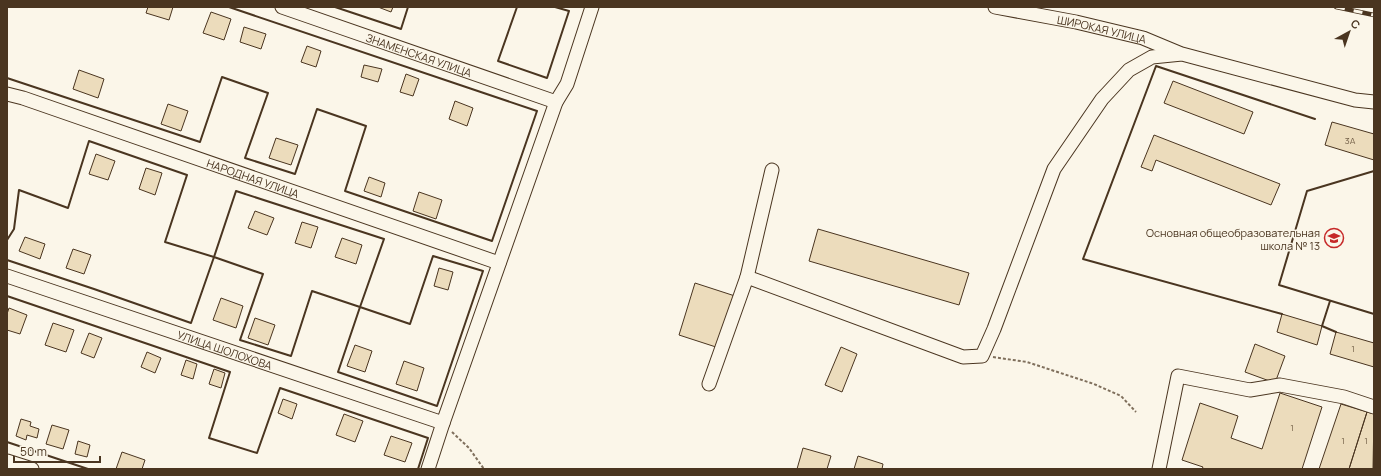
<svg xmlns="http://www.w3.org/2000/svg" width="1381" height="476" viewBox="0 0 1381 476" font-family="Manrope,sans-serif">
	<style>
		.building { fill: #ecdcbc; stroke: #4a3520 }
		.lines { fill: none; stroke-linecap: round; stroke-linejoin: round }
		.minor-casing { stroke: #4a3520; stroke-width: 15 }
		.path { stroke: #7f6f5c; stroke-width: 2; stroke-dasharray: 3 2; stroke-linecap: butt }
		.minor { stroke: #fbf6e9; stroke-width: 13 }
		.rail-casing { stroke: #4a3520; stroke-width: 4.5 }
		.rail { stroke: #fbf6e9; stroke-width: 3; stroke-dasharray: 9; stroke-linecap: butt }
		.wall { stroke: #4a3520; stroke-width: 2 }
		.labels { text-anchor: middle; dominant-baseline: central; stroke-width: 3; stroke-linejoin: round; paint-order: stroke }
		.number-label { font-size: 9px; fill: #725f47 }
		.street-label { font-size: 11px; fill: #4a3520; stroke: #fbf6e9 }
		.poi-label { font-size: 11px; fill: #4a3520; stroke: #fbf6e9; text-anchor: end }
	</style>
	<rect width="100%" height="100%" fill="#fbf6e9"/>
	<path class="building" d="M148,7h25l-4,13 -23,-7z
		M378,7h15l-2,5z
		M211,12l20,7 -7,21 -21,-7z
		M244,27l22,7 -5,15 -21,-7z
		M307,46l14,5 -5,16 -15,-5z
		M364,65l18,4 -4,13 -17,-5z
		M79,70l25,9 -6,19 -25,-9z
		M406,74l13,5 -6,17 -13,-4z
		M1173,81l80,31 -9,22 -80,-31z
		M455,101l18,7 -6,18 -18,-7z
		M168,104l20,7 -7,20 -20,-7z
		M1332,122l42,12v26l-49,-15z
		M1154,135l126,49 -9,21 -115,-45 -4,11 -11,-4z
		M276,138l22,7 -7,20 -22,-7z
		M96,154l19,7 -7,19 -19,-6z
		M146,168l16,5 -7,22 -16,-6z
		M369,177l16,6 -4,14 -17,-6z
		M419,192l23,8 -6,19 -23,-8z
		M255,211l19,7 -7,17 -19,-7z
		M302,222l16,5 -7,21 -16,-5z
		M818,229l151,44 -10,32 -150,-44z
		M25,237l20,7 -5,15 -21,-8z
		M342,238l20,7 -6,19 -21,-7z
		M73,249l18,6 -7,19 -18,-6z
		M439,268l14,4 -5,18 -14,-4z
		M695,283l40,13 -16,52 -40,-13z
		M221,298l22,8 -7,22 -23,-8z
		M9,308l18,7 -7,19 -13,-4v-16z
		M1282,314l40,12 -5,19 -40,-13z
		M255,318l20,7 -7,20 -20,-7z
		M53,323l21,7 -8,22 -21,-7z
		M1336,332l38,11v24l-44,-13z
		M89,333l13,5 -8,20 -13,-5z
		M1255,344l30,12 -10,27 -30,-11z
		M355,345l17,6 -7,21 -18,-6z
		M841,347l16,7 -15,38 -17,-7z
		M147,352l14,6 -6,15 -14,-6z
		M186,360l11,4 -4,15 -12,-4z
		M404,361l20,7 -7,23 -21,-7z
		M214,369l11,4 -4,15 -12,-4z
		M1280,393l42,14 -20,62h-100l1,-2 -21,-7 18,-57 38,13 -7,22 31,11z
		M283,399l14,5 -5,15 -14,-6z
		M1341,404l26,8 -18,57h-30z
		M1367,412l7,2 -1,55h-24z
		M344,414l19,7 -8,21 -19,-7z
		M21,419l10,3 -1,4 9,3 -2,9 -10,-3 -1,5 -10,-4z
		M52,425l17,5 -6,19 -17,-5z
		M391,436l21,7 -7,19 -21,-7z
		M78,441l12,4 -3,12 -12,-3z
		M803,448l28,8 -4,13h-30z
		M122,452l23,8 -3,9h-26z
		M858,456l25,8 -1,5h-28z"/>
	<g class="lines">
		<defs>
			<g id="minor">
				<path id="s1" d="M282,7l274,95"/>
				<path id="s2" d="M995,7l81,15 67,16 36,15"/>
				<path id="s3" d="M7,94l16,4 476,165"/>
				<path id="s4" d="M7,276l436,147"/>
				<path d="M747,277l216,80 19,-1 12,-27 60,-160 48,-70 27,-29 23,-13 30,-3 173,46 19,2"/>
				<path d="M709,384l38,-107 25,-107"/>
				<path d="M7,461l25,8"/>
				<path d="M428,469l15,-46 113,-321 11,-18 25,-77"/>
				<path d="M1159,469l19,-93 72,14 30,-5 64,12 30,10"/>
			</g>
		</defs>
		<use href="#minor" class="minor-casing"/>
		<path class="path" d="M993,357l34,5 67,22 27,12 15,16
			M452,432l17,16 15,21"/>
		<use href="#minor" class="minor"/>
		<defs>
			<path id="rail" d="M1336,7l38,8"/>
		</defs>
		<use href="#rail" class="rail-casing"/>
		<use href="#rail" class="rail"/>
		<path class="wall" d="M335,7l66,22 7,-22
			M517,7l-19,54 49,17 22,-67 -14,-4
			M7,78l193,64 22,-65 46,16 -23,65 50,16 22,-65 49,17 -21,65 147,50 45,-130 -308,-104
			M1374,171l-67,20 -28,94 95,29
			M236,191l148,48 -24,68 -48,-16 -21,65 -51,-16 23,-66 -49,-17z
			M7,240l7,-11 5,-39 49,18 21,-67 98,34 -22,67 49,15 -23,66 -97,-34 -87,-29
			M433,256l50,15 -46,135 -99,-34 22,-65 50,17z
			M7,296l223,76 -21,66 48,15 23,-65 148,50 -10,31
			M1330,301l-8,25 14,6
			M1282,314l-199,-55 73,-193 159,53
			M7,442l81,27"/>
	</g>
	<defs>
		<symbol id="school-ring" viewBox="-11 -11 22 22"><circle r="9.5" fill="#fbf6e9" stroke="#c62828" stroke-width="1.5"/><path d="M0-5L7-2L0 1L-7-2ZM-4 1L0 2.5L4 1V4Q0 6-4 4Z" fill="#c62828"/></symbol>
	</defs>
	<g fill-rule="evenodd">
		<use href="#school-ring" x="1323" y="227" width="22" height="22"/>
	</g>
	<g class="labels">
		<g class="number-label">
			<text x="1350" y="140">3А</text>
			<text x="1353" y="348">1</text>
			<text x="1292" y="427">1</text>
			<text x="1343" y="440">1</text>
			<text x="1366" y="440">1</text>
		</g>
		<g class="street-label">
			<text stroke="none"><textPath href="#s2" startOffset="109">ШИРОКАЯ УЛИЦА</textPath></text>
			<text stroke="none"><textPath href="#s1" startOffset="145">ЗНАМЕНСКАЯ УЛИЦА</textPath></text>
			<text stroke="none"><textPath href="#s3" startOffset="260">НАРОДНАЯ УЛИЦА</textPath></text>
			<text stroke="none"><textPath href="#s4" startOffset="230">УЛИЦА ШОЛОХОВА</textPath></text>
		</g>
		<g class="poi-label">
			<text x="1320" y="232">Основная общеобразовательная<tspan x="1320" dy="13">школа № 13</tspan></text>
		</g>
	</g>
	<rect width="1381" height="476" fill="none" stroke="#4a3520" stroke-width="16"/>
	<g transform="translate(1349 32) rotate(40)" stroke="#fbf6e9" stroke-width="3" paint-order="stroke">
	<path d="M0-3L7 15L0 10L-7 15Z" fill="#4a3520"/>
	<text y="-6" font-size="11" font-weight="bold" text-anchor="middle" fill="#4a3520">С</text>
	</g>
	<path d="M14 456v6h86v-6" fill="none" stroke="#4a3520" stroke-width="2"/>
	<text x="20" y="456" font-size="12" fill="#4a3520" stroke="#fbf6e9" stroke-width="3" paint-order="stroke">50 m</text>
</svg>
